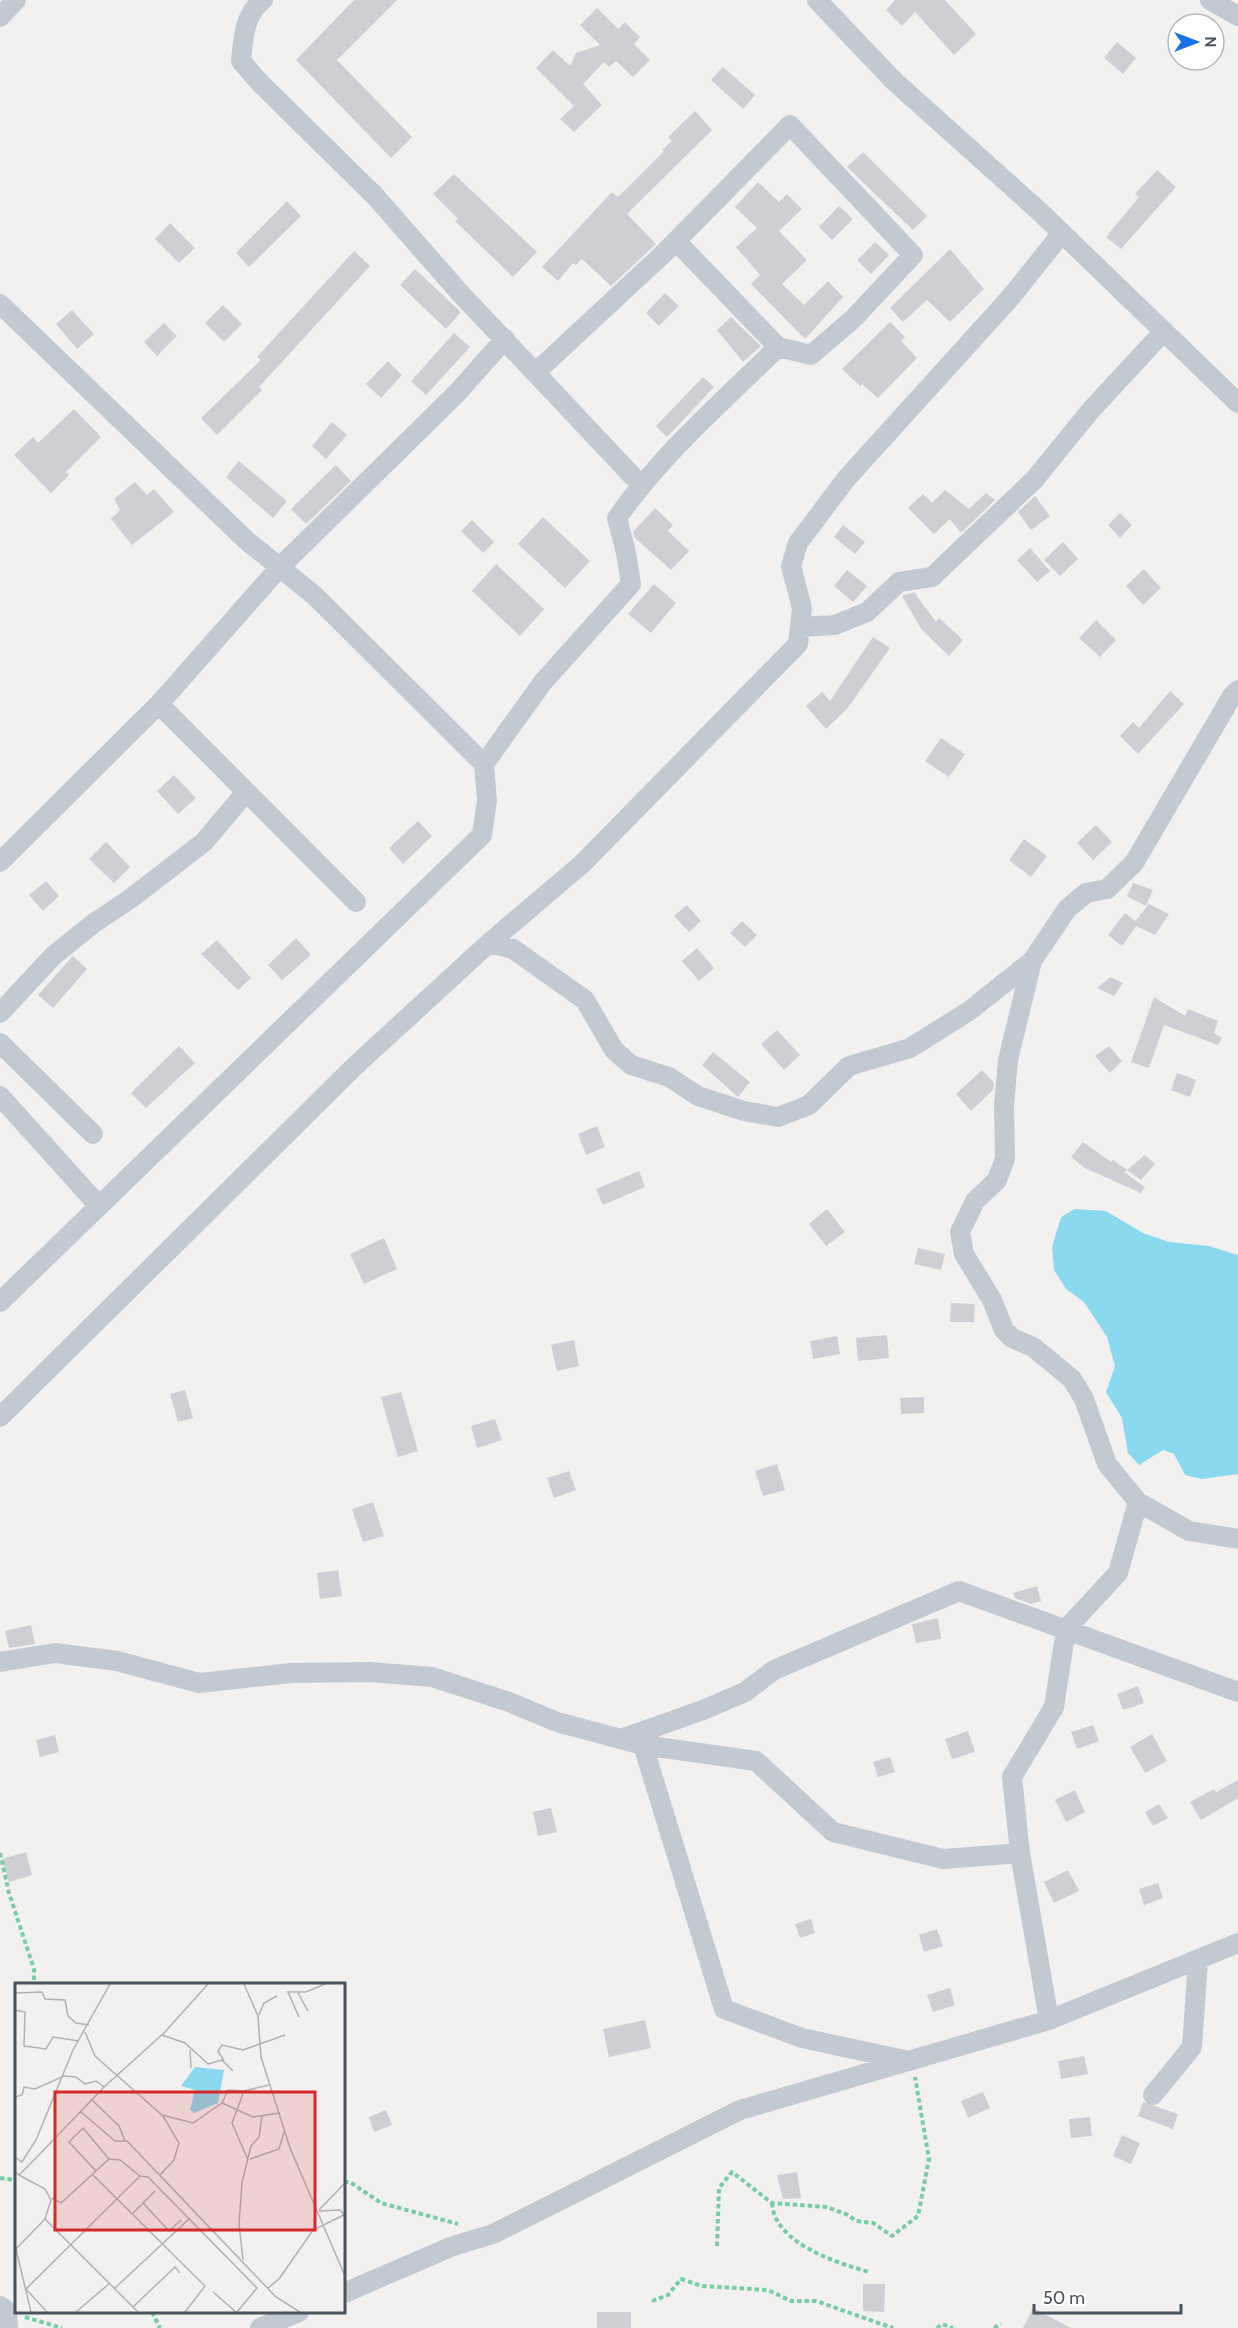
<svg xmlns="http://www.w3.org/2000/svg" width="1238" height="2328" viewBox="0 0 1238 2328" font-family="Cabin,sans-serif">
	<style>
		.water { fill: #8bd9ee }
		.building { fill: #cdcfd5 }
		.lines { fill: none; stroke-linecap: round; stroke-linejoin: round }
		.path { stroke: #76cfa3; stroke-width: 4; stroke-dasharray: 4.5 3; stroke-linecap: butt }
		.minor { stroke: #c1cad2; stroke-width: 20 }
		.inset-road { fill: none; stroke: #afb1b6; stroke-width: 1.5 }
		.view { fill: #d62828; fill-opacity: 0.15; stroke: #d62828; stroke-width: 3 }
		.inset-edge { fill: none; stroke: #48535e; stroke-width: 3 }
	</style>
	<rect width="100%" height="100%" fill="#f3f0f0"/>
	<path class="water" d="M1075,1209l31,2 37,22 26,9 40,4 29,9v219l-36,5 -17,-4 -11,-21 -11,-4 -24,15 -11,-12 -6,-35 -16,-26 9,-26 -8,-29 -23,-35 -18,-13 -12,-19 -2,-23 9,-30z"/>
	<path class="building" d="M354,0h43l-60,60 75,77 -21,21 -95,-98z
		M895,0h50l31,34 -22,21 -39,-43 -13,14 -16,-16z
		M597,8l21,21 7,-7 15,15 -6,7 16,16 -17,17 -17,-16 -7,6 -5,-5 -21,22 19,21 -28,27 -14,-13 14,-13 -38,-38 17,-18 17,16 6,-13 24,-8 -20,-20z
		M1117,42l19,16 -13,16 -19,-16z
		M723,67l32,28 -12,14 -32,-29z
		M695,111l17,19 -85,84 29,30 -45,42 -29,-27 -6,6 -3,-2 -15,18 -16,-14 70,-75 6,5 46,-46 -2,-1 10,-9 -4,-4z
		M863,152l64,64 -14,14 -66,-63z
		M1157,170l19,17 -55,62 -15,-12 33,-40 -4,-3z
		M454,174l83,78 -24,25 -58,-56 3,-2 -25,-25z
		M758,182l21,20 8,-8 15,15 -23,22 28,29 -25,24 22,21 24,-24 15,16 -38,42 -54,-55 9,-9 -24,-28 21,-19 -22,-21z
		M287,201l14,15 -52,51 -13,-14z
		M839,206l14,13 -21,21 -13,-13z
		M170,223l25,25 -16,15 -24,-24z
		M875,242l14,13 -18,19 -14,-14z
		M950,249l34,40 -34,33 -23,-22 -24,22 -13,-14z
		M354,251l16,15 -111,121 3,3 -45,45 -16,-17 60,-58 -4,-3z
		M415,269l46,43 -15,17 -46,-44z
		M665,293l14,13 -20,20 -13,-13z
		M223,305l19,19 -18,18 -19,-19z
		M72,310l22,24 -17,15 -21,-25z
		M731,317l30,29 -18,16 -26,-32z
		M890,322l15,15 -4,4 16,17 -39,40 -16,-14 -2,2 -18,-17z
		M164,323l13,13 -20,20 -13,-14z
		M454,333l16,14 -44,48 -15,-14z
		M388,361l14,14 -21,23 -15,-14z
		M703,377l11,10 -47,50 -11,-11z
		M74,409l27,28 -35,35 3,3 -18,18 -37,-38 19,-18 5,6z
		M332,422l15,13 -21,24 -14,-13z
		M239,461l48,40 -14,17 -47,-41z
		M336,465l15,16 -45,43 -15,-15z
		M135,482l12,13 7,-6 20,23 -42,33 -21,-26 9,-9 -6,-11z
		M945,490l24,19 17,-16 9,7 -34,33 -11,-14 -16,15 -26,-26 15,-14 9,9z
		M1035,496l15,20 -19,14 -13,-18z
		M655,508l18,17 -5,6 21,20 -18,19 -37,-33 -1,-5z
		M1120,513l12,12 -12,13 -12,-13z
		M543,517l47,44 -25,27 -47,-44z
		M472,520l22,22 -11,11 -22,-22z
		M843,525l22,17 -10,12 -21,-17z
		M1063,542l15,17 -18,17 -16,-16z
		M1030,548l20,23 -13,11 -20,-22z
		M496,564l48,45 -24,27 -48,-45z
		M1144,569l17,19 -18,17 -17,-19z
		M847,570l20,16 -14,16 -19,-16z
		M654,584l22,19 -25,30 -23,-19z
		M914,592l22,30 3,-4 24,22 -14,16 -27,-26 -20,-34z
		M1096,620l20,20 -16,17 -21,-19z
		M873,637l17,11 -43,61 -21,20 -20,-23 16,-14 8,9z
		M1170,691l14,13 -46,50 -18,-18 13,-14 6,6z
		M941,738l24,16 -16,23 -24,-16z
		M174,775l22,23 -18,16 -21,-23z
		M418,821l14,15 -29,28 -14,-16z
		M1096,825l16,17 -19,18 -16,-17z
		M1024,839l23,17 -16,21 -22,-17z
		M106,842l24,25 -16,16 -25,-24z
		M46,881l13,15 -16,15 -14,-16z
		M1133,883l20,7 -7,16 -19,-10z
		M1149,904l20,10 -14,21 -19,-9 -14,20 -14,-11 17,-22 10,8z
		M687,905l14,16 -12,11 -15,-16z
		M742,921l15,14 -12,12 -15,-14z
		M296,938l15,17 -29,25 -14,-15z
		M217,940l34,38 -13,12 -37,-36z
		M697,948l17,20 -15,13 -17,-20z
		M73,956l14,13 -34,39 -15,-13z
		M1110,977l13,6 -9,13 -17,-8z
		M1154,997l31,19 3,-7 30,12 -4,12 8,5 -4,7 -54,-20 -15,43 -18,-6z
		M777,1030l23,25 -16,15 -23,-26z
		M179,1046l16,17 -49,45 -15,-15z
		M1109,1046l13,15 -12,12 -15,-17z
		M713,1052l37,30 -12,15 -36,-32z
		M982,1070l12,13 -1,7 -22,21 -15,-17z
		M1177,1073l19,7 -6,17 -19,-7z
		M597,1126l8,21 -19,8 -8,-21z
		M1083,1142l28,20 2,-2 14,10 -3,2 21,15 -4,6 -56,-25 -14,-11z
		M1145,1155l10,9 -14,16 -14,-10z
		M639,1171l6,16 -42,18 -7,-16z
		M827,1209l18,23 -19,14 -17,-22z
		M384,1238l13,31 -33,15 -14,-30z
		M918,1248l27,6 -4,16 -27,-6z
		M951,1303l24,1 -1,18h-24z
		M887,1335l2,23 -31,3 -2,-23z
		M837,1336l3,18 -27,5 -3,-18z
		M574,1340l5,26 -22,5 -6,-26z
		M185,1390l8,28 -15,4 -8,-28z
		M401,1392l17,59 -20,6 -17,-60z
		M924,1397v16l-23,1 -1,-16z
		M495,1419l7,21 -25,8 -6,-22z
		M777,1464l8,26 -22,6 -8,-25z
		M569,1471l7,19 -22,8 -7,-20z
		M373,1502l11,34 -21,6 -11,-33z
		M338,1570l4,26 -22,3 -3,-26z
		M1037,1586l4,15 -10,3 -16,-6 -2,-5z
		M938,1618l3,21 -25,4 -4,-19z
		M31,1625l4,19 -26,4 -4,-17z
		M1138,1686l6,17 -21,7 -6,-16z
		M1093,1725l6,16 -22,8 -6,-17z
		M968,1731l7,21 -23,7 -7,-20z
		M1152,1734l15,27 -22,12 -15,-26z
		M55,1735l4,17 -19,5 -4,-17z
		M890,1757l5,15 -17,5 -5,-15z
		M1238,1780v18l-37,22 -11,-18 24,-13 2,3z
		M1075,1790l10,22 -19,10 -11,-22z
		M1159,1804l9,14 -15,8 -8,-14z
		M551,1808l6,24 -19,4 -5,-24z
		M26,1852l6,23 -23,7 -7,-23z
		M1068,1870l11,21 -25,12 -10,-21z
		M1158,1883l5,15 -19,7 -5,-16z
		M811,1919l4,14 -15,5 -5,-14z
		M937,1929l6,17 -19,6 -5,-17z
		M950,1988l5,17 -22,7 -6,-17z
		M645,2020l6,28 -42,9 -6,-28z
		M1084,2056l4,18 -27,5 -3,-18z
		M983,2092l7,16 -22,10 -7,-17z
		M1143,2102l35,12 -5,15 -35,-13z
		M386,2110l6,15 -18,7 -5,-15z
		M1090,2117l2,19 -21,2 -2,-19z
		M1122,2135l18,8 -9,21 -18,-8z
		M797,2172l4,26 -18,1 -6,-24z
		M863,2284h22l-1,28 -21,-1z
		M1033,2308l38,20h-48z
		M597,2312h34v16h-34z"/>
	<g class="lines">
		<path class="path" d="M0,1853l9,40 25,76v15
			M0,2178l16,2
			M344,2182h6l31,21 77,21
			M772,2203c2,40 65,60 97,69
			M717,2246l2,-58 13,-16 40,31 55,4 21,8 8,6 17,2 19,13 26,-20 11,-57 -14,-82
			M652,2301l16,-6 13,-16 21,7 66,4 23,11h25l77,27
			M152,2312l8,16
			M25,2317l37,11
			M937,2328l5,-4 11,4
			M994,2328l7,-4"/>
		<path class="minor" d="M263,0c-19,14 -20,40 -22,61l19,22 115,113 85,97 180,191
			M817,0l77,81 145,130 199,192
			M1210,0l28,16
			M0,17l16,-17
			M0,304l246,236 69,56 169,168
			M536,372l125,-116 15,-15 114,-116 123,130 -60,64 -42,36 -33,-8 -102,-106
			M800,627l35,-2 32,-13 32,-30 33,-5 102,-97 57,-70 73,-79
			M1238,690l-6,6 -98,167 -27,26 -21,4 -19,16 -35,52 -24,99 -4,45 1,54 -8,21 -22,21 -15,31 4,22 28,46 12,30 8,8 21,9 39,32 12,20 23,65 31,38 51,29 49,8
			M159,704l197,198
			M0,862l159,-158 120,-136 178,-175 48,-54
			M489,943l24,6 72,51 29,50 17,15 38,12 29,19 46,15 34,6 31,-12 40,-39 61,-18 59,-37 63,-50
			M0,1013l53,-57 41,-33 36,-24 74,-57 42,-50
			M0,1043l93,91
			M0,1096l99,110
			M0,1302l482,-467 5,-34 -3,-37 59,-82 88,-98 -5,-31 -9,-35c45,-64 105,-116 161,-171
			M0,1417l356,-352 133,-122 93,-79 216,-220 4,-36 -11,-42 7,-23 48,-64 164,-181 52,-65
			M0,1662l55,-9 62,8 82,22 92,-10 79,-1 62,5 77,25 48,20 86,23 113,16 77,71 110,27 77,-6
			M624,1738l79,-28 42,-18 29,-22 185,-79 279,101
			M643,1745l81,264 78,29 107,23
			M1049,2020l-29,-167 -8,-76 42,-70 12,-78 52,-56 20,-71
			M1153,2095l39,-48 6,-87
			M344,2293l109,-47 40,-12 247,-124 309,-90 189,-77
			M0,2306l7,5 1,17
			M260,2328l39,-16"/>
	</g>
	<g transform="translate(15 1983)">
		<rect width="330" height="330" fill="#f3f0f0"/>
		<path d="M180,84l29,3 -6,33 -24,10 -4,-3 5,-20 -14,-4z" fill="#8bd9ee"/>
		<path class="inset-road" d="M229,1l14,32 3,41 29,91 55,128M0,10l27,-1 3,7 20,1 3,16 8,7 13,2M283,10l10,18M0,27l10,2 -1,34 22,3 7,-12 26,4M244,32l5,-12 13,-7M284,34l-11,-25h18l19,-8M70,49l10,24 67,59 31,8 29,-20 6,-13 16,1 25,-6M147,52l23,8 23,21 14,-4 11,11M175,67l1,18M209,78l-6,-10 4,-6 21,5 42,-15M229,108l-12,32 16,37M0,114l7,-2 2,-8 11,2 29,-13 12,1 9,7 11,-3 8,6M77,117l27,26 6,15M207,120l31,14 27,-4M66,129l34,29h12l149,156 24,15M0,174l7,5 14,-22 37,-90 37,-66M235,176l29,-10 6,-20M81,188l-27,-29 14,-14 26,31 11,1 20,16 8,1 109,111 -20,24M0,189l4,3 16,-16 69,-72 60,-54 44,-49M77,191l113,112 -20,26M4,192l26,14 6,11 -6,19 93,93M145,192l14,-15 5,-17 -16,-27M37,215l9,5 48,-44M128,220l26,28 12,-11M304,227l26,-27M304,228l21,-1 5,6M118,230l22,-22M228,277l-4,-36 3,-42 9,-36 8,-9 3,-21M100,305l74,-69M253,305l11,-9 34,-49 31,-15M198,309l23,20M118,324l42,-40 5,6M16,329l-15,-63 29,-30M32,329l-21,-23 114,-113M61,329l34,-29"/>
		<path class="view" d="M40,109h260v138h-260z"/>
		<rect width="330" height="330" class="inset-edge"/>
	</g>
	<g transform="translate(1196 42) rotate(90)"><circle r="28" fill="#ffffff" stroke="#b6babf" stroke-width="1.5"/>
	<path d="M0-4.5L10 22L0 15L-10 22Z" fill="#1671e6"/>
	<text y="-9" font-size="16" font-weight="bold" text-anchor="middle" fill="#48535e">N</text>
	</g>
	<path d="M1034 2304v9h147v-9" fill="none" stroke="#48535e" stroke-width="3"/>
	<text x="1043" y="2304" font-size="18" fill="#48535e" stroke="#ffffff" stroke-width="4.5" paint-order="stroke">50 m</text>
</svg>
